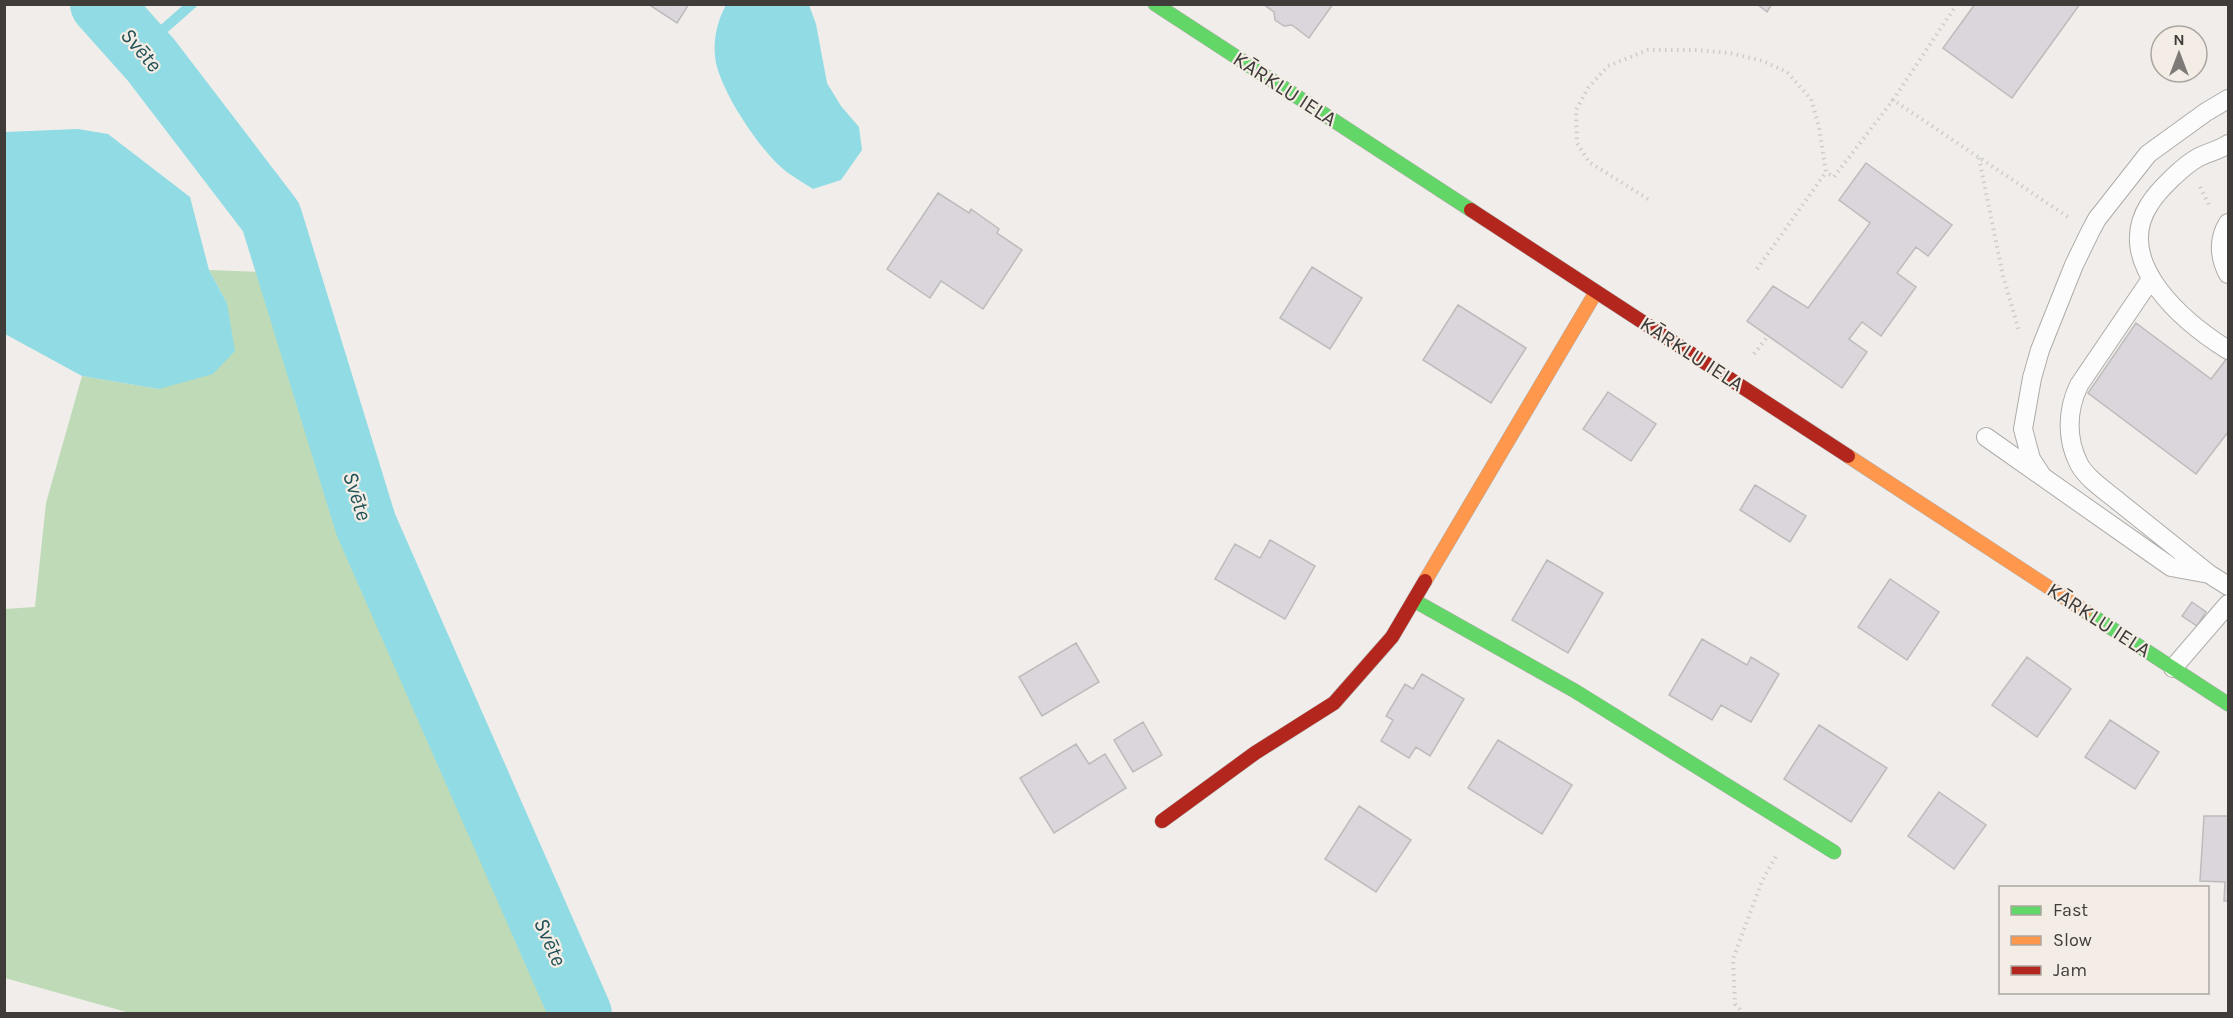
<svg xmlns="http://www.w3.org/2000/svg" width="2233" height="1018" viewBox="0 0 2233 1018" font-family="Karla,sans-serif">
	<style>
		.forest { fill: #bfdab7 }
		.water { fill: #91dce4 }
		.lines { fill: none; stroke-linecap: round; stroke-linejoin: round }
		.stream { stroke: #91dce4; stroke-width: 10 }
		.river { stroke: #91dce4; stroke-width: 62 }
		.building { fill: #dad6db; stroke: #bdbbbb; stroke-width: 1.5 }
		.lane-casing { stroke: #aeaca9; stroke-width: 20 }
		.fast-casing { stroke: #aeaca9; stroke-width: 15 }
		.slow-casing { stroke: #aeaca9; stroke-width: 15 }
		.jam-casing { stroke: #aeaca9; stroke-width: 15 }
		.path { stroke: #cecdcc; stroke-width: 4; stroke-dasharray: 1.5 4.5; stroke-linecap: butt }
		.lane { stroke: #fdfcfc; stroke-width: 18 }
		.fast { stroke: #63d668; stroke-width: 14 }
		.slow { stroke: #ff974d; stroke-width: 14 }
		.jam { stroke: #b3261e; stroke-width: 14 }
		.labels { text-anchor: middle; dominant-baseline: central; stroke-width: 4.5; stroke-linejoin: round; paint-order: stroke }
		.street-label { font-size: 21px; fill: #3f3c39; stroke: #f4ede6 }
		.water-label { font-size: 22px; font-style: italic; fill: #235258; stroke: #f4ede6 }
	</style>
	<rect width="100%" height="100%" fill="#f0edea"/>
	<path class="forest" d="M209,270l53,2 42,133 246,608h-420l-125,-35v-369l30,-2 11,-104 36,-127 77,13 68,-86z"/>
	<path class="water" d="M726,5h83l7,19 11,59 14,23 18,21 3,23 -21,30 -28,9c-10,-7 -22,-13 -31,-21 -24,-21 -59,-74 -66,-105 -4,-20 1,-42 10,-58z
		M78,129l30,5 82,63 19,73 18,33 8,48 -22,23 -54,15 -77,-13 -77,-42v-202z"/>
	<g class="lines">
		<path class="stream" d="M141,49l51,-45
			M579,1009l22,5"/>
		<path class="river" d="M101,4l50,56 120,157 95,308 215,489"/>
	</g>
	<path class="building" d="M648,4h41l-12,19z
		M1263,4h70l-24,34 -17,-13 -8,1 -9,-6 -1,-8z
		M1757,4h15l-5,8z
		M1975,4h105l-68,94 -69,-50z
		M1866,163l86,62 -24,31 -12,-9 -19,26 19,14 -35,49 -19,-14 -13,17 18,13 -25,36 -95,-67 26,-35 35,22 62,-85 -31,-23z
		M938,193l31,20 2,-4 28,20 -2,4 25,17 -39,59 -42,-28 -11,17 -43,-29z
		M1312,267l50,31 -32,51 -50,-31z
		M1458,305l68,43 -35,55 -68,-43z
		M2136,323l75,56 17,-22v75l-32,42 -108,-81z
		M1608,392l48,32 -25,37 -48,-32z
		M1755,485l51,31 -16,26 -50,-32z
		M1270,540l45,26 -30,53 -70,-40 20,-35 25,14z
		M1547,560l56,33 -35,60 -56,-33z
		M1890,579l49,33 -32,48 -49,-33z
		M2192,602l14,10 -9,14 -15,-10z
		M1702,639l45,26 4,-8 28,17 -28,48 -30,-17 -9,15 -43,-25z
		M1076,643l23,39 -57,34 -23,-39z
		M2027,657l44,32 -34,48 -45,-32z
		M1422,674l42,25 -34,57 -14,-9 -7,11 -28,-17 12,-21 -7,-4 19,-32 8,5z
		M2110,720l49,32 -24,37 -50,-32z
		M1143,722l19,33 -29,17 -19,-32z
		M1819,725l68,43 -36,54 -67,-43z
		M1498,740l74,45 -30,49 -74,-46z
		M1076,744l13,20 16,-10 21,34 -72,45 -34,-55z
		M1939,792l47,33 -32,44 -46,-33z
		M1359,806l52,34 -35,52 -51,-33z
		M2204,816h24v85h-4l1,-19 -25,-1z"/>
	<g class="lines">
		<defs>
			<path id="lane" d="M2228,144c-8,6 -19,8 -29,13 -15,8 -41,33 -50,48 -37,58 36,118 79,145
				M2228,223c-10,16 -9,34 0,51
				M2151,279l-72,106c-12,25 -13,54 0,79 8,15 27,27 40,38 30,24 60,48 90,72
				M1986,437l185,130 38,7 19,12
				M2042,476l-11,-17 -8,-30 9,-51 8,-28 34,-85 16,-33 7,-13 51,-65 58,-42 22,-13
				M2173,668l55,-64"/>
			<path id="fast" d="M1155,4l316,206
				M1415,601l160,90 259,161
				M2085,611l143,93"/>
			<path id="slow" d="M1848,456l237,155
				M1425,581l171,-289"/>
			<path id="jam" d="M1471,210l377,246
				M1162,821l93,-68 79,-50 58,-66 33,-56"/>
		</defs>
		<use href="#lane" class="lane-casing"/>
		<use href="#fast" class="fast-casing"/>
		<use href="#slow" class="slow-casing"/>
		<use href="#jam" class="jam-casing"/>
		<path class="path" d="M1957,4l-64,96 175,117
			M1979,158l24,118 16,55
			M2200,187l9,18
			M1648,199l-59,-37 -12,-19 -1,-33 12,-22 20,-22 40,-16h49l33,3 33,8 24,11 24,27 8,28 7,45 8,5 59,-77
			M1757,269l69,-97
			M1754,354l14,-18
			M1744,1014l-9,-10 -2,-45 29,-78 14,-25"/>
		<use href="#lane" class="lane"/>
		<use href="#fast" class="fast"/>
		<use href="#slow" class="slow"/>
		<use href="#jam" class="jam"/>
	</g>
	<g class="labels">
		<g class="street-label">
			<text transform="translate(1285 89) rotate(33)">KĀRKLU IELA</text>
			<text transform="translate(1692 354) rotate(33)">KĀRKLU IELA</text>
			<text transform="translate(2099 620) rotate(33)">KĀRKLU IELA</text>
		</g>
		<g class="water-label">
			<text transform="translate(141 50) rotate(49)">Svēte</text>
			<text transform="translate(357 496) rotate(72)">Svēte</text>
			<text transform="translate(550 942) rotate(66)">Svēte</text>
		</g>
	</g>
	<rect width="2233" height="1018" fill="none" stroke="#3f3c39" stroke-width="12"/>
	<rect x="1999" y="886" width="210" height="108" fill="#f4ede6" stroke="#aca6a1" stroke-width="1.5"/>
	<rect x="2011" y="906" width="30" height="9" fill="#63d668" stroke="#aca6a1" stroke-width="1.5"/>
	<text x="2053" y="916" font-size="18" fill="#3f3c39">Fast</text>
	<rect x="2011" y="936" width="30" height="9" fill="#ff974d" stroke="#aca6a1" stroke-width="1.5"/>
	<text x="2053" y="946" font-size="18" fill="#3f3c39">Slow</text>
	<rect x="2011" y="966" width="30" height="9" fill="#b3261e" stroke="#aca6a1" stroke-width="1.5"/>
	<text x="2053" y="976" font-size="18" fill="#3f3c39">Jam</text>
	<g transform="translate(2179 54)"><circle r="28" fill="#f4ede6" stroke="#aca6a1" stroke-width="1.5"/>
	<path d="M0-4.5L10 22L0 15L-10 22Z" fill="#7d7a77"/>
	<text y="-9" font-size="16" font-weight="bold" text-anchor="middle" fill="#3f3c39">N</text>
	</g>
</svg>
